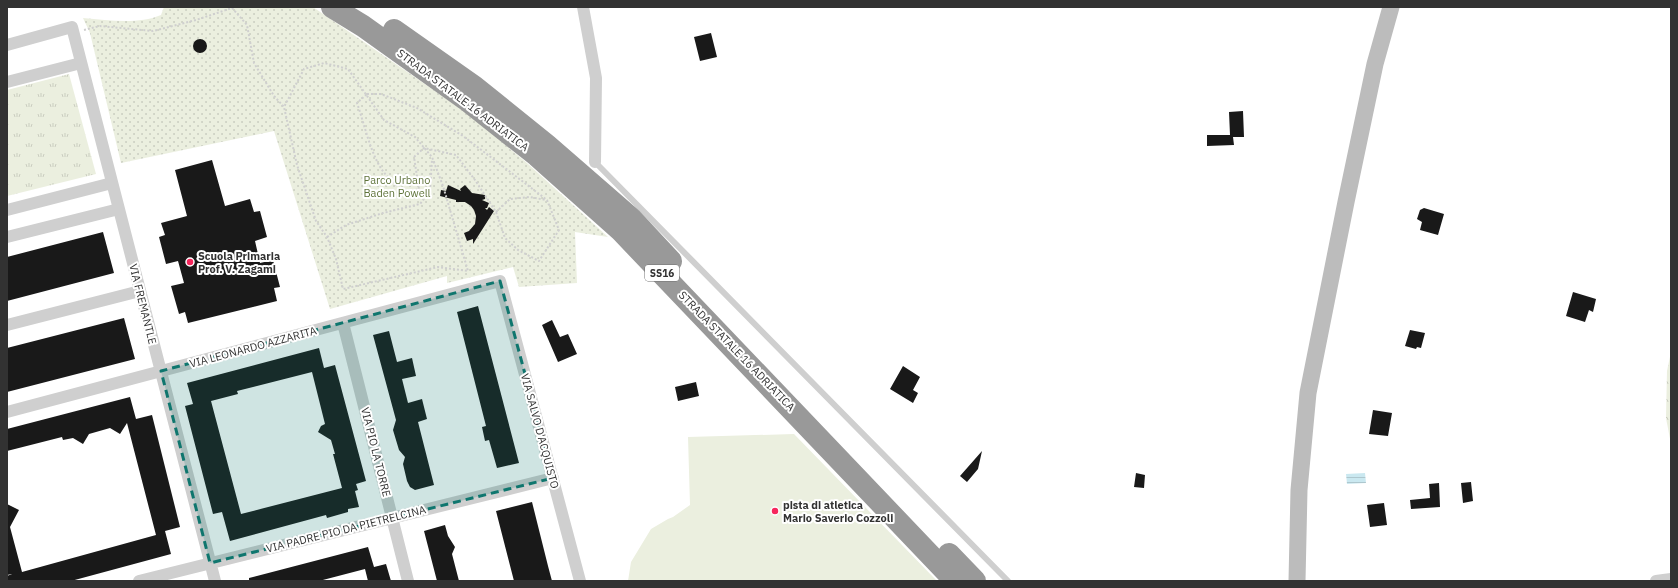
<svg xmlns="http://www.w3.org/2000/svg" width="1678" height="588" viewBox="0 0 1678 588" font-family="'IBM Plex Sans',sans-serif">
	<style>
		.grass { fill: url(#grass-tufts) }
		.forest { fill: url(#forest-crowns) }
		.park { fill: url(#park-dots) }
		.garden { fill: #ebefdf }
		.water { fill: url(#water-rules) }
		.building { fill: #191919; fill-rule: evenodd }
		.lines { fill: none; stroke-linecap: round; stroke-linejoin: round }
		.path { stroke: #cfcfcf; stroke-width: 2; stroke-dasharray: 2 2; stroke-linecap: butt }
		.lane { stroke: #cfcfcf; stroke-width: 6 }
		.street { stroke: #cfcfcf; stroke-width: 12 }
		.secondary { stroke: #bcbcbc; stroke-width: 17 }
		.highway { stroke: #999; stroke-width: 22 }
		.marked { fill: #0f766e; fill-opacity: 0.2; stroke: #0f766e; stroke-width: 3; stroke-dasharray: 8 5; stroke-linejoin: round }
		.poi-dot { fill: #f6265c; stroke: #fff; stroke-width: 1.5 }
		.labels { text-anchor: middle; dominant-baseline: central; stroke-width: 4; stroke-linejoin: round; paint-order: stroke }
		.shield { fill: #fff; stroke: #707070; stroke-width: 1 }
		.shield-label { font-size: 10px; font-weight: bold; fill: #323232 }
		.street-label { font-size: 11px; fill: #323232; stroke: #fff }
		.park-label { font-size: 11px; fill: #5f733a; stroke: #fff }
		.poi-label { font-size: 11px; font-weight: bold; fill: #323232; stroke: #fff; text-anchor: start }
	</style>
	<defs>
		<pattern id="grass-tufts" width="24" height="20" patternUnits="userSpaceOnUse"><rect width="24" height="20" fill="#ebefdf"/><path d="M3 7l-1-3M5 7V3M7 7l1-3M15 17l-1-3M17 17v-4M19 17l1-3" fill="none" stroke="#cacdc0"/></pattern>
		<pattern id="forest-crowns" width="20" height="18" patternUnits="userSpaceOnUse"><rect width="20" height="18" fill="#ebefdf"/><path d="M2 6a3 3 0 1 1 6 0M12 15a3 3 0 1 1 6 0" fill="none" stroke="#cacdc0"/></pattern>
		<pattern id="park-dots" width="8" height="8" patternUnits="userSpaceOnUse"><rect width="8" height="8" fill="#ebefdf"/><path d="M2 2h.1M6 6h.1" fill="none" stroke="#cacdc0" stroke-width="1.8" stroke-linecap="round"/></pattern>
		<pattern id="water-rules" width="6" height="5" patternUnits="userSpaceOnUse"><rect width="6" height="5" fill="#cae8f0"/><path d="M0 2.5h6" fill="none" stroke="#aec7ce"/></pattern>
	</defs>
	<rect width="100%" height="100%" fill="#fff"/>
	<path class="grass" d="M69,74l27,100 -89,22v-106z"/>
	<path class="forest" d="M1671,352v92l-5,-26 1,-47z"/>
	<path class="park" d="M164,7h149l154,106 60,50 81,74 -33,-5 2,51 -58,4 -6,-20 -66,16v-7l-117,33 -56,-178 -153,32 -31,-130 -7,-15c26,2 54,7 78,-3z"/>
	<path class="garden" d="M794,434l143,147h-309l3,-19 20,-33 17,-10 5,-2 17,-12 -2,-68z"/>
	<path class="water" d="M1365,473l1,10 -19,1 -1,-10z"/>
	<path class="building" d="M711,33l6,24 -17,4 -6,-24z
		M193 46a7 7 0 1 1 14 0a7 7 0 1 1-14 0Z
		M1243,111l1,26h-11l1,8 -27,1v-11h23l-1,-23z
		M212,160l13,46 25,-7 4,13 6,-1 7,26 -12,4 5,22 13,-3 7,27 -6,1 3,13 -89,22 -3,-11 -6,2 -8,-28 13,-3 -6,-22 -12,3 -7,-27 6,-2 -4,-12 26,-7 -12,-46z
		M448,185l13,6 -1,-2 5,-4 7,8 13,2v4l-3,1 7,3 -2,5h-2l2,2 2,-3 5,4 -21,33v-5l-6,2 -3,-8 5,-2 6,-7 1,-8 -2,-6 -3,-4 -6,-4h-9v-2l-16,-4 1,-6 5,1z
		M1424,208l20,6 -6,21 -18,-5 2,-8 -5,-3 3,-9z
		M103,232l11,41 -107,28v-44z
		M1573,292l23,7 -3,13 -4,-2 -4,12 -19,-6z
		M478,306l41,157 -22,5 -8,-28 -4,1 -3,-14 4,-1 -29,-114z
		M124,318l11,41 -128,33v-44z
		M552,320l8,17 8,-3 9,20 -19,8 -16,-37z
		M1410,330l15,3 -4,15 -4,-1 -1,2 -11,-3z
		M389,331l8,31 15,-4 4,18 -14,3 6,24 14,-4 5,20 -9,3 16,63 -19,5 -5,-3 -3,-6 -4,-17 2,-7 -6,-7 -6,-20 3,-10 -23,-85z
		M319,348l5,20 11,-3 31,116 -10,3 2,6 -3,1 4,16 -11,2v3l-21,6 -1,-3 -96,26 -8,-29 -9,2 -28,-108 8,-2 -6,-21zM312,372l13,52 -4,2 -3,6 13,8 4,14h-2l9,34 -101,26 -30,-113 27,-7 -1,-3z
		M903,366l17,11 -7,13 5,3 -5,10 -23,-14z
		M696,382l3,14 -21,5 -3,-14z
		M130,397l6,22 16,-4 28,112 -15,4 6,23 -100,27h-64v-5l5,-2 -5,1v-71l12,6 -9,17 12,45 134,-37 -29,-112 -7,11 -10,-6 -21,6 -6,10 -10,-6 -10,2 -1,-3 -55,14v-22z
		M1373,410l19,3 -4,23 -19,-2z
		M982,451l-4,18 -11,13 -7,-6z
		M1136,473l9,2 -1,13 -10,-1z
		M1471,482l2,19 -10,2 -2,-20z
		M1439,483l1,24 -29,2 -1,-9 20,-2 -1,-14z
		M532,502l16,64 4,15h-38l-18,-70z
		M1384,503l3,22 -17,2 -3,-22z
		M445,525l3,11 7,11 -3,7 7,27h-22l-13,-50z
		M368,547l6,20 12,-3 5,17h-23l-3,-12 -46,12h-70v-3z"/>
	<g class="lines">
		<path class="path" d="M84,30l16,-4 53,5 43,-11 36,-12 15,17 7,38 20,33 10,11 13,58 19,56 11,16 9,22 7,30 95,-22 30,4 -25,-85 -11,-29 -17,-20 -31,-17 -36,-51 -24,-6 -20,6 -20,38
			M367,94h14l36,14 46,28 84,64 12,30 -20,31 -21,-11 -13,-12 -9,-26 -21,-32 -19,-25 -32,-7 -10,9 5,32 -14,4c-9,-8 -20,-17 -26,-28 -10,-18 -15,-42 -22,-62z
			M496,212l14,-13 20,-2 16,3
			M327,237l19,-12 37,-12 37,-9 10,-13 2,-31"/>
		<path class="lane" d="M595,162l413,419"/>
		<path class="street" d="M583,7l13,71 -1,84
			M7,45l65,-18 143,554
			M7,82l74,-19
			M7,210l105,-27
			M7,237l112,-28
			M343,323l65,258
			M7,325l133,-34
			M7,412l493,-131 80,300
			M139,581l414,-103
			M1656,581l15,-2"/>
		<path class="secondary" d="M1297,581l2,-91 9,-97 38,-191 29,-138 16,-57"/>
		<path class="highway" d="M332,7l31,19 102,73 72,57 83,74 335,351
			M394,30l81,57 72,58 84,73 40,43
			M949,554l26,27"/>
	</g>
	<path class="marked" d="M500,281l53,197 -343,85 -49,-192z"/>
	<g class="poi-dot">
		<circle cx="190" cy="262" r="4"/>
		<circle cx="775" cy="511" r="4"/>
	</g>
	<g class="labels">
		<rect class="shield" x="645" y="265" width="34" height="16" rx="3"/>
		<g class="shield-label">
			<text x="662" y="273">SS16</text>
		</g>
		<g class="street-label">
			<text transform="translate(463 100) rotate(37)">STRADA STATALE 16 ADRIATICA</text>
			<text transform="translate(143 304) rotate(76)">VIA FREMANTLE</text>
			<text transform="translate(253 347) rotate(-15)">VIA LEONARDO AZZARITA</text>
			<text transform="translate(737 351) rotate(46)">STRADA STATALE 16 ADRIATICA</text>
			<text transform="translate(540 431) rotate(75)">VIA SALVO D'ACQUISTO</text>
			<text transform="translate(376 452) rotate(76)">VIA PIO LA TORRE</text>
			<text transform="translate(346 529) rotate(-14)">VIA PADRE PIO DA PIETRELCINA</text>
		</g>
		<g class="park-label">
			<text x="397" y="180">Parco Urbano<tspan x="397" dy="13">Baden Powell</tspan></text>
		</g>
		<g class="poi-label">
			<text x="198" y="256">Scuola Primaria<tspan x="198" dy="13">Prof. V. Zagami</tspan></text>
			<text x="783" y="505">pista di atletica<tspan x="783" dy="13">Mario Saverio Cozzoli</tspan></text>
		</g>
	</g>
	<rect width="1678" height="588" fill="none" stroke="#323232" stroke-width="16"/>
</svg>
